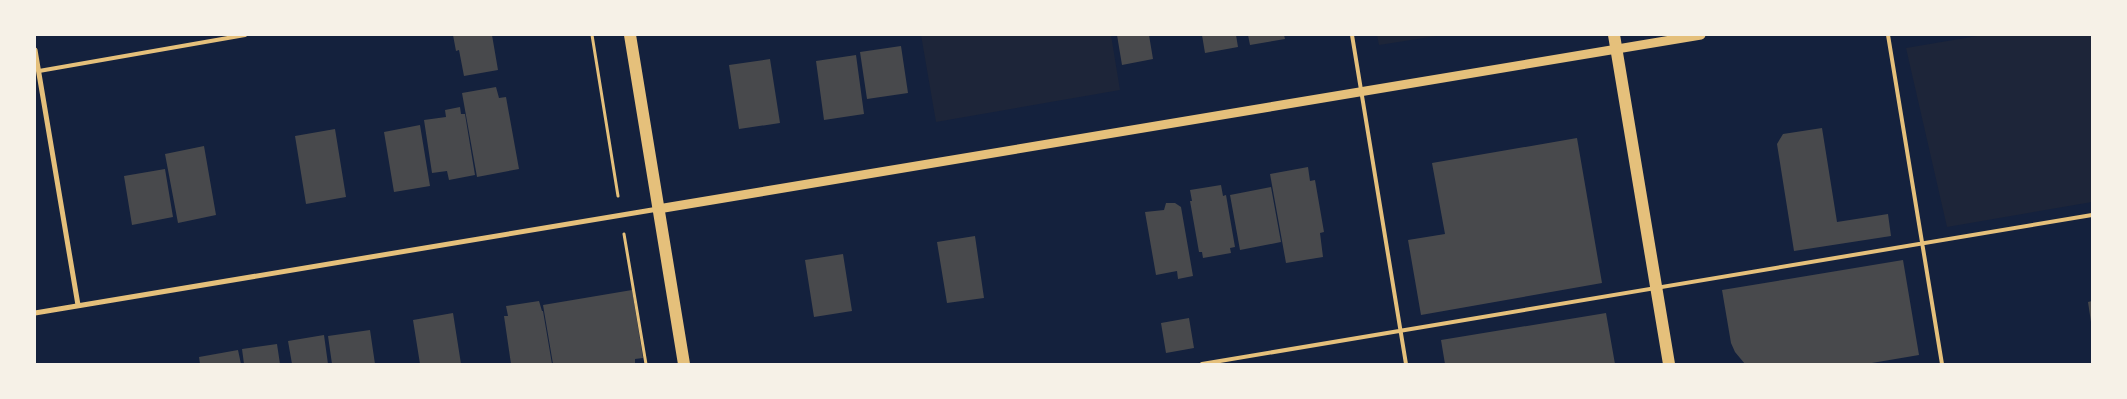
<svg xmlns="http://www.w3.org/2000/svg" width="2127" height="399" viewBox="0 0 2127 399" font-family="Rubik,sans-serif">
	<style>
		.green { fill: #1d2539 }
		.building { fill: #48494c }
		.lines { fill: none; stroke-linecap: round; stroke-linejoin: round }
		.path { stroke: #e5c07b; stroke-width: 3 }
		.service { stroke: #e5c07b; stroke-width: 4 }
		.minor { stroke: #e5c07b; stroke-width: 5 }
		.tertiary { stroke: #e5c07b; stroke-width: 9 }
		.primary { stroke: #e5c07b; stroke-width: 12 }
	</style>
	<rect width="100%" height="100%" fill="#14213d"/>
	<path class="green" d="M921,35h190l9,55 -184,32z
		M1377,35h66l-64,10z
		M1983,35h109v167l-145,25 -41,-179z"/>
	<path class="building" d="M453,35h39l6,35 -34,6 -5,-26 -3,1z
		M1117,35h32l4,24 -31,6z
		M1202,35h34l2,12 -33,6z
		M1248,35h36l1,4 -35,6z
		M901,46l7,47 -41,6 -7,-47z
		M856,55l8,59 -40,6 -8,-59z
		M770,59l10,64 -41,6 -10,-64z
		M496,87l3,11 7,-1 13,72 -42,8 -15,-84z
		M460,107l1,7h4l10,61 -26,5 -2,-9 -15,2 -8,-53 22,-3 -1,-7z
		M420,125l10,61 -36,6 -10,-60z
		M1822,128l15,94 51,-8 3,22 -97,15 -17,-107 6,-10z
		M335,129l11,68 -40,7 -11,-68z
		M1577,138l25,145 -181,32 -13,-75 37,-6 -13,-71z
		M204,146l12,69 -38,8 -13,-69z
		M1308,167l2,14 5,-1 9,52 -4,1 3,24 -37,6 -16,-89z
		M165,169l8,48 -41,8 -8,-49z
		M1221,185l2,11 3,-1 9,52 -5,1 1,5 -28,5 -1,-6h-3l-9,-51h2l-2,-11z
		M1271,187l10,55 -41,8 -10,-55z
		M1166,203h9l6,4 12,69 -15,3 -1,-8 -21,4 -11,-63 19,-2z
		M975,236l9,62 -37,5 -10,-61z
		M843,254l9,57 -38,6 -9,-57z
		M1903,260l16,95 -53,9h-121l-10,-12 -4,-9 -9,-53z
		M632,290l11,68 -8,1v5h-82l-10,-59z
		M539,301l3,10h1l9,53h-41l-7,-48h4l-2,-10z
		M2092,301v21h-1l-3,-20z
		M453,313l8,51h-41l-7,-44z
		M1606,313l9,51h-170l-4,-24z
		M1189,318l5,30 -28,5 -5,-30z
		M370,330l5,34h-43l-4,-28z
		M324,335l4,29h-36l-4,-23z
		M277,344l3,20h-36l-2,-15z
		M238,350l3,14h-41l-1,-7z"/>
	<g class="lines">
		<path class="path" d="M592,35l26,161
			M624,234l22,130"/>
		<path class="service" d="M1352,35l54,329
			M1888,35l54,329
			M39,71l206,-36
			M1202,364l890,-149"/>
		<path class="minor" d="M35,50l43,255
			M35,313l623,-104"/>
		<path class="tertiary" d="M658,209l1043,-174"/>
		<path class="primary" d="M630,35l54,329
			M1614,35l55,329"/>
	</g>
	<rect width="2127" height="399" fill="none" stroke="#f6f1e7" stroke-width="72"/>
</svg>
